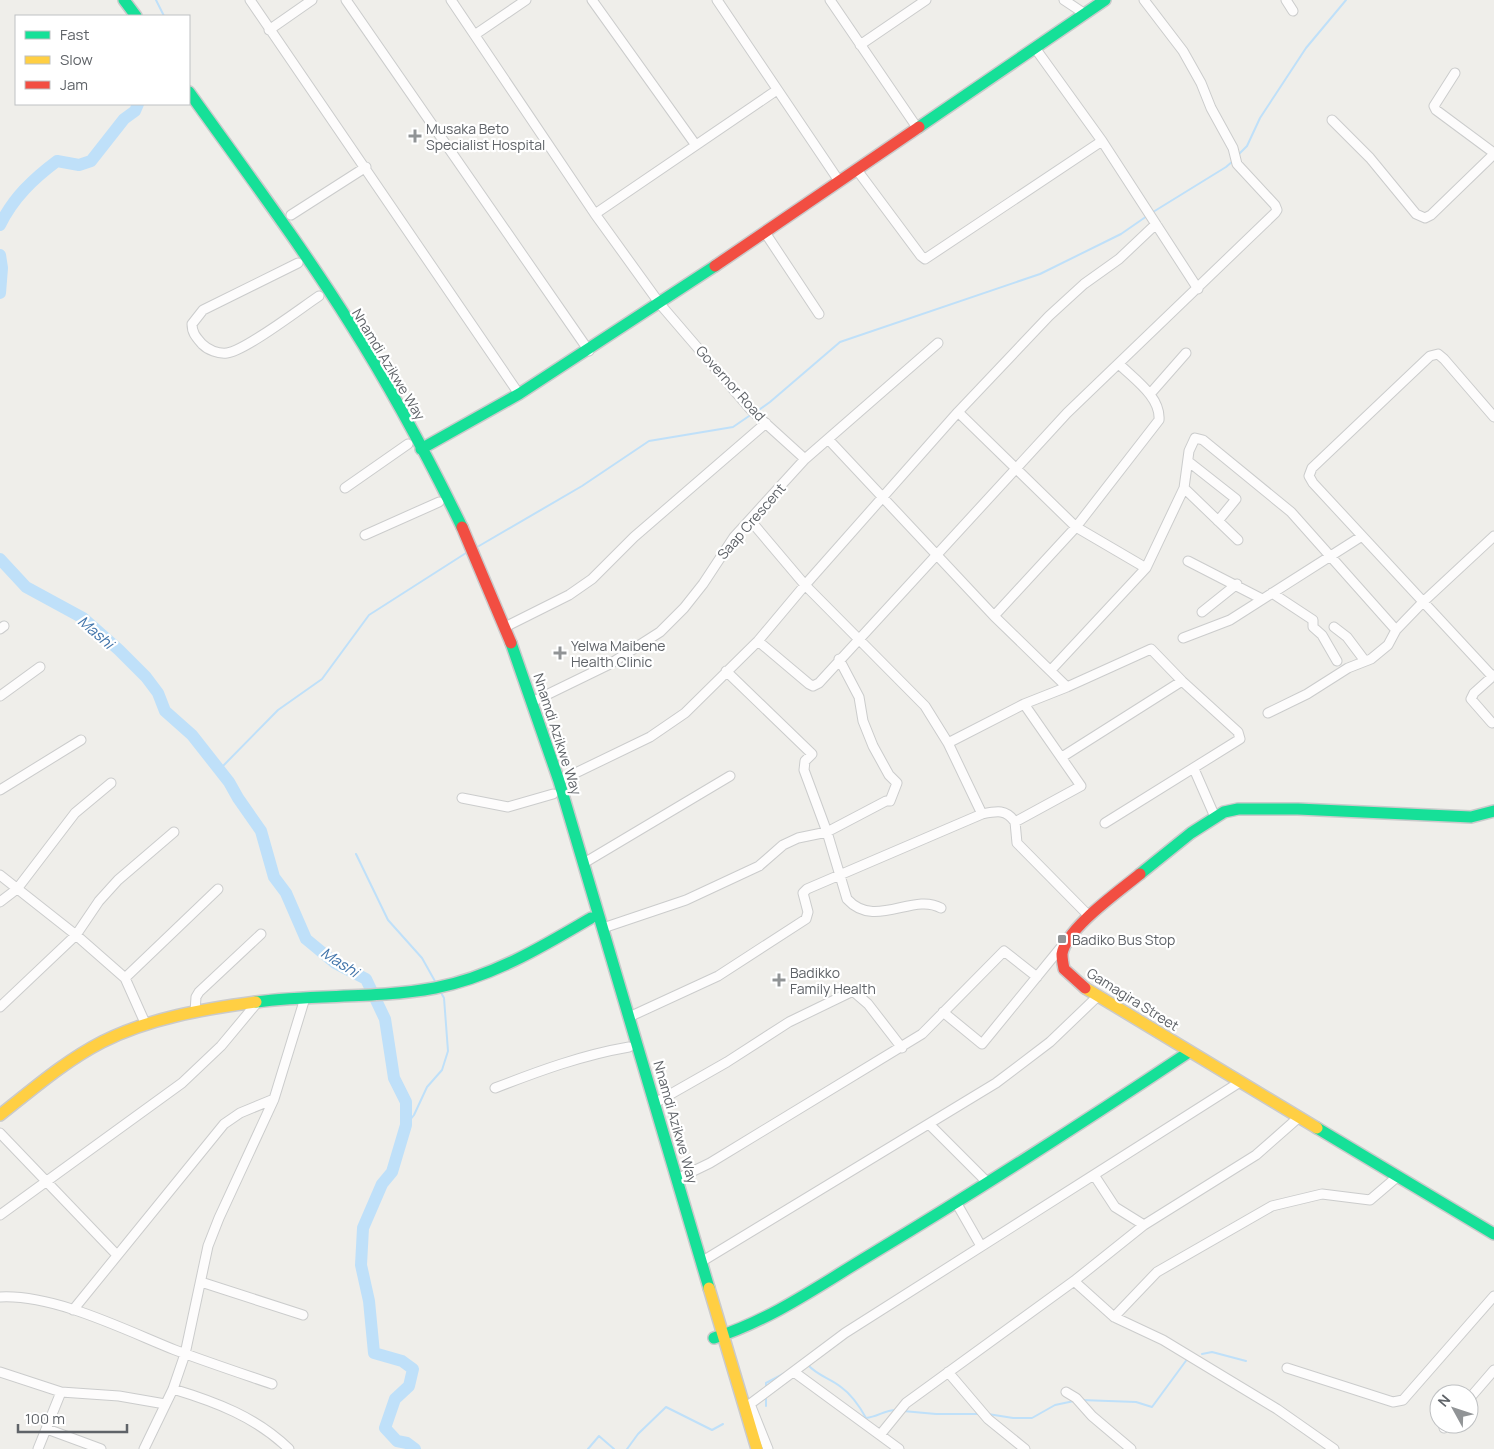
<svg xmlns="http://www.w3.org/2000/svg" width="1494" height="1449" viewBox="0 0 1494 1449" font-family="Manrope,sans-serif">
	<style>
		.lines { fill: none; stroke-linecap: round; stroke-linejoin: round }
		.stream { stroke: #bfe0f9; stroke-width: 2 }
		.river { stroke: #bfe0f9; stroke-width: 12 }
		.street-casing { stroke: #cbcccc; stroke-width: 11 }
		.fast-casing { stroke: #cacacb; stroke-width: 14 }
		.slow-casing { stroke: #cacacb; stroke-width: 14 }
		.jam-casing { stroke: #cacacb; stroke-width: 14 }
		.street { stroke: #fdfcfc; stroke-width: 9 }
		.fast { stroke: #16e098; stroke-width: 11 }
		.slow { stroke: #ffcf43; stroke-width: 11 }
		.jam { stroke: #f24e42; stroke-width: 11 }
		.poi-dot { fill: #919496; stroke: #fff; stroke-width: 2 }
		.labels { text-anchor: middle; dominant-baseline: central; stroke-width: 4.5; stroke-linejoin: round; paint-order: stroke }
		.poi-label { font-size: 14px; fill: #5f6368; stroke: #fff; text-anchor: start }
		.street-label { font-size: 14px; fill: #5f6368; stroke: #fff }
		.water-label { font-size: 15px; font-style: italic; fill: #4174aa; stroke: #fff }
	</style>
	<rect width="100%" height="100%" fill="#efeeea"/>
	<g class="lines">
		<path class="stream" d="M156,0l8,16
			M1238,155l9,-9 13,-28 46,-70 40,-48
			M1153,212l73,-45 7,-6
			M756,412l14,-10 70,-60 200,-68 81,-40 26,-18
			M479,546l103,-60 67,-45 84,-14 19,-13
			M219,770l59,-60 44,-31 47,-64 97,-62
			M356,854l32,66 34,38 14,25
			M406,1125l8,-10 13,-28 15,-17 6,-19 -4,-53 -4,-7
			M1202,1354l10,-2 34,9
			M808,1365c10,11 22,13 33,22 11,8 19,20 25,31 12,-1 18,-8 30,-8
			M766,1389v-6l19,-10
			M766,1396v10
			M1081,1400l55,2 16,5 36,-49
			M903,1411l33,3h45
			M988,1414l25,4h19l23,-13 19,-4
			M588,1449l11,-13 15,13
			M627,1449l11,-15 28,-27 46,23 11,-6"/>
		<path class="river" d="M0,225c13,-27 33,-46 57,-64l22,4 12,-4 33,-42 11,-8 3,-7
			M0,255l2,13 -2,25
			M0,559l26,28 57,31 36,32 27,27 12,16 7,18 27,24 37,47 9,16 23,33 13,46 12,16 20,46 29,24 31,16 19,40 9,59 12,24v23l-14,47 -10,12 -19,44 -2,37 8,36 5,52 28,8 11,8 -4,17 -14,13 -10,29 12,13 10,2 8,6"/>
		<defs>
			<path id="street" d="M250,0l269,394
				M346,0l243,351
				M451,0l144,214 65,90 91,106 54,49
				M592,0l103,144
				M717,0l122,181
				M830,0l88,129
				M1064,0l21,14
				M1286,0l7,11
				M269,30l43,-30
				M476,34l50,-34
				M860,45l66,-45
				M1035,48l67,93 96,148
				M1455,73l-21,33 2,4 58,43
				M1332,120l38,38 46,56 9,4 6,-3 63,-61
				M857,170l64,86 4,3 177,-118
				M595,214l182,-124
				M291,215l75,-48
				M766,234l53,80
				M298,263l-95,47 -11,14c0,9 4,13 10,20 6,6 16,10 25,9 18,-2 74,-45 92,-57
				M1150,394l36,-41
				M958,412l118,115 70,41
				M828,439l166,177 73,71
				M1189,462l47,37 -18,22
				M345,488l63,-44
				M1184,488l54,52
				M750,520l55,65 120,121 23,37 34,71
				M365,535l74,-33
				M1188,561l74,38
				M1272,593l41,27v7l9,8 15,26
				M1202,612l35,-28
				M994,616l82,-89 83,-107c2,-23 -25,-41 -40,-56
				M505,627l64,-32 23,-16 42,-42 132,-114
				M1334,627l13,10 18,24
				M0,629l4,-3
				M1183,638l47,-18 132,-84
				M758,641l51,43 4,2 6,-3 248,-270 208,-200 2,-3 -2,-5 -38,-41 -4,-16 -22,-40 -10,-25 -18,-32 -39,-51
				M1051,670l95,-102 38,-80 5,-37 6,-13 8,2 88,72 105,118 27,-28 71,-66
				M726,671l86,83 -7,7 -1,9 23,62 20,67c28,31 66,-7 94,9
				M1492,676l-179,-193 -4,-7 3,-8 118,-112 8,-2 6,5 50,58
				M0,696l40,-29
				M534,701l76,-37 50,-32 24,-24 19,-24 31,-47 71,-78 133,-116
				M1024,704l57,82 -66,36 2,21 72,73
				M1268,713l39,-19 41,-26 23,-9 17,-14 8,-15
				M1492,723l-21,-24 3,-6 20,-18
				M948,743l76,-39 43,-17 84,-38 31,32 56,51 2,7 -135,84
				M1062,757l120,-76
				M1194,769l21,48
				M559,781l91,-44 35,-24 73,-72 47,-56 153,-173 91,-96 35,-32 35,-25 37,-35
				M0,790l81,-50
				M462,798l46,9 45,-13
				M584,863l146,-87
				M0,875l76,60 49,43 21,47
				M0,902l17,-13 58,-76 36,-30
				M603,928l83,-28 73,-34 24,-21 15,-7 29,-6 59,-31h4l7,-18 -8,-8 -16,-29 -10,-25 -4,-24 -20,-38
				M125,978l93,-89
				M0,1007l76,-72 23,-34 19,-21 56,-48
				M195,1012l1,-15 3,-5 62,-58
				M943,1012l39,32 80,-98
				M629,1017l89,-41 88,-57 2,-7 -5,-19 4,-4 175,-75c15,-3 24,-5 33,8
				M495,1088c44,-17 87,-33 134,-41
				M655,1103l72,-41 62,-40 64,-31 15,13 34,44
				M929,1124l59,59
				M0,1133l116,121
				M1094,1175l21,32 29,18
				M677,1179l33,-16 212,-129 82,-83 33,26
				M957,1204l24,42
				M0,1215l182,-132 39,-37 35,-42
				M701,1262l295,-179 54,-41 48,-46
				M1074,1281l40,36 49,23 114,69 57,40
				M201,1282l102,33
				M0,1297c54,-3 125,33 175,53 32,12 65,23 97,34
				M73,1310l151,-186 16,-11 34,-14
				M1114,1317l43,-45 115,-66 50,-12 48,6 27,-23
				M1287,1368l106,34 10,-2 91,-104
				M0,1372l61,20 58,4 46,8
				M794,1372l105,77
				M948,1372l40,47 37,30
				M173,1389c43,13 83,28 116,60
				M1066,1392l10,6 16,18 39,33
				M1469,1399l25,-29
				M1444,1428l3,-4
				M47,1429l54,20
				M880,1435l26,-32 168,-122 70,-56 112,-70 42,-37
				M38,1449l23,-57
				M144,1449l29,-60 12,-35 23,-108 11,-28 55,-119 31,-101
				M768,1449l-18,-45 95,-71 395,-251"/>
			<path id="fast" d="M124,0l12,16
				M189,92c55,77 112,153 162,233 41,65 77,132 111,202
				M919,127l186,-127
				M421,449l98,-55 196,-128
				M511,643l48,138 150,507
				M1140,874l51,-41 33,-21 14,-3h60l173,8 23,-6
				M256,1002c59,-8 120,-3 179,-14 57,-11 107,-41 156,-70
				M1317,1128l177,106
				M714,1338c57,-18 106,-53 156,-83 108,-65 214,-133 319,-203"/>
			<path id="slow" d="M1085,988l232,140
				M0,1115c33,-26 65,-54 102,-73 47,-24 102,-33 154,-40
				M709,1288l48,161"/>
			<path id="jam" d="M715,266l204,-139
				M462,527l49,116
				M1085,988l-21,-19c-1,-5 -2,-11 -2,-15 4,-26 59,-64 78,-80"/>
		</defs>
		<use href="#street" class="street-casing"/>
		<use href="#fast" class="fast-casing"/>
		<use href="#slow" class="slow-casing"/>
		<use href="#jam" class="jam-casing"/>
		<use href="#street" class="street"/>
		<use href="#fast" class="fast"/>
		<use href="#slow" class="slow"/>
		<use href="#jam" class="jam"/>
	</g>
	<g class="poi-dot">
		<path d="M412.5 128.5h5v5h5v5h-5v5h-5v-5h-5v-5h5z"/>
		<path d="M557.5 645.5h5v5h5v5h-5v5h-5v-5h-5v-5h5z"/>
		<rect x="1057" y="934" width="10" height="10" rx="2.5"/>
		<path d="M776.5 972.5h5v5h5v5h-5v5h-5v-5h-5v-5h5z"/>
	</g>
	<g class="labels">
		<g class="poi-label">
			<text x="426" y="128">Musaka Beto<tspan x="426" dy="16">Specialist Hospital</tspan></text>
			<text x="571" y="645">Yelwa Maibene<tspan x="571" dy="16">Health Clinic</tspan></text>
			<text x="1072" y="939">Badiko Bus Stop</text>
			<text x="790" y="972">Badikko<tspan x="790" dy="16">Family Health</tspan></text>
		</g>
		<g class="street-label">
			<text transform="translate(389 364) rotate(59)">Nnamdi Azikwe Way</text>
			<text transform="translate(731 383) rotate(48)">Governor Road</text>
			<text transform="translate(751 521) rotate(-49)">Saap Crescent</text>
			<text transform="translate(558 734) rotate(72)">Nnamdi Azikwe Way</text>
			<text transform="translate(1133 999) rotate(32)">Gamagira Street</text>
			<text transform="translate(676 1122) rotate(74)">Nnamdi Azikwe Way</text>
		</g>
		<g class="water-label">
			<text transform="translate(96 632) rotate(41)">Mashi</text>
			<text transform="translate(340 962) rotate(33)">Mashi</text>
		</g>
	</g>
	<rect x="15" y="15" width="175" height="90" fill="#ffffff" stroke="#bfc1c3"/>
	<rect x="25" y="31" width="25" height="8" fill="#16e098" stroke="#bfc1c3"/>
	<text x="60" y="40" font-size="15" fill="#5f6368">Fast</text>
	<rect x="25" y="56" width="25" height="8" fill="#ffcf43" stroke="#bfc1c3"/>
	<text x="60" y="65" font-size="15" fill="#5f6368">Slow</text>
	<rect x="25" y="81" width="25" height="8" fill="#f24e42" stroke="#bfc1c3"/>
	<text x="60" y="90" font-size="15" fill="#5f6368">Jam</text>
	<g transform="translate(1454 1409) rotate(310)"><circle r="24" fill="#ffffff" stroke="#bfc1c3"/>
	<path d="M0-4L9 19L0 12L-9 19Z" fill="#919496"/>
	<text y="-8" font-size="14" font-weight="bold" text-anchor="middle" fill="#5f6368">N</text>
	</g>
	<path d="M18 1424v8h109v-8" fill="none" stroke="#5f6368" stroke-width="2.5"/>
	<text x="25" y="1424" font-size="15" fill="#5f6368" stroke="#ffffff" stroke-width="4" paint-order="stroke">100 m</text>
</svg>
